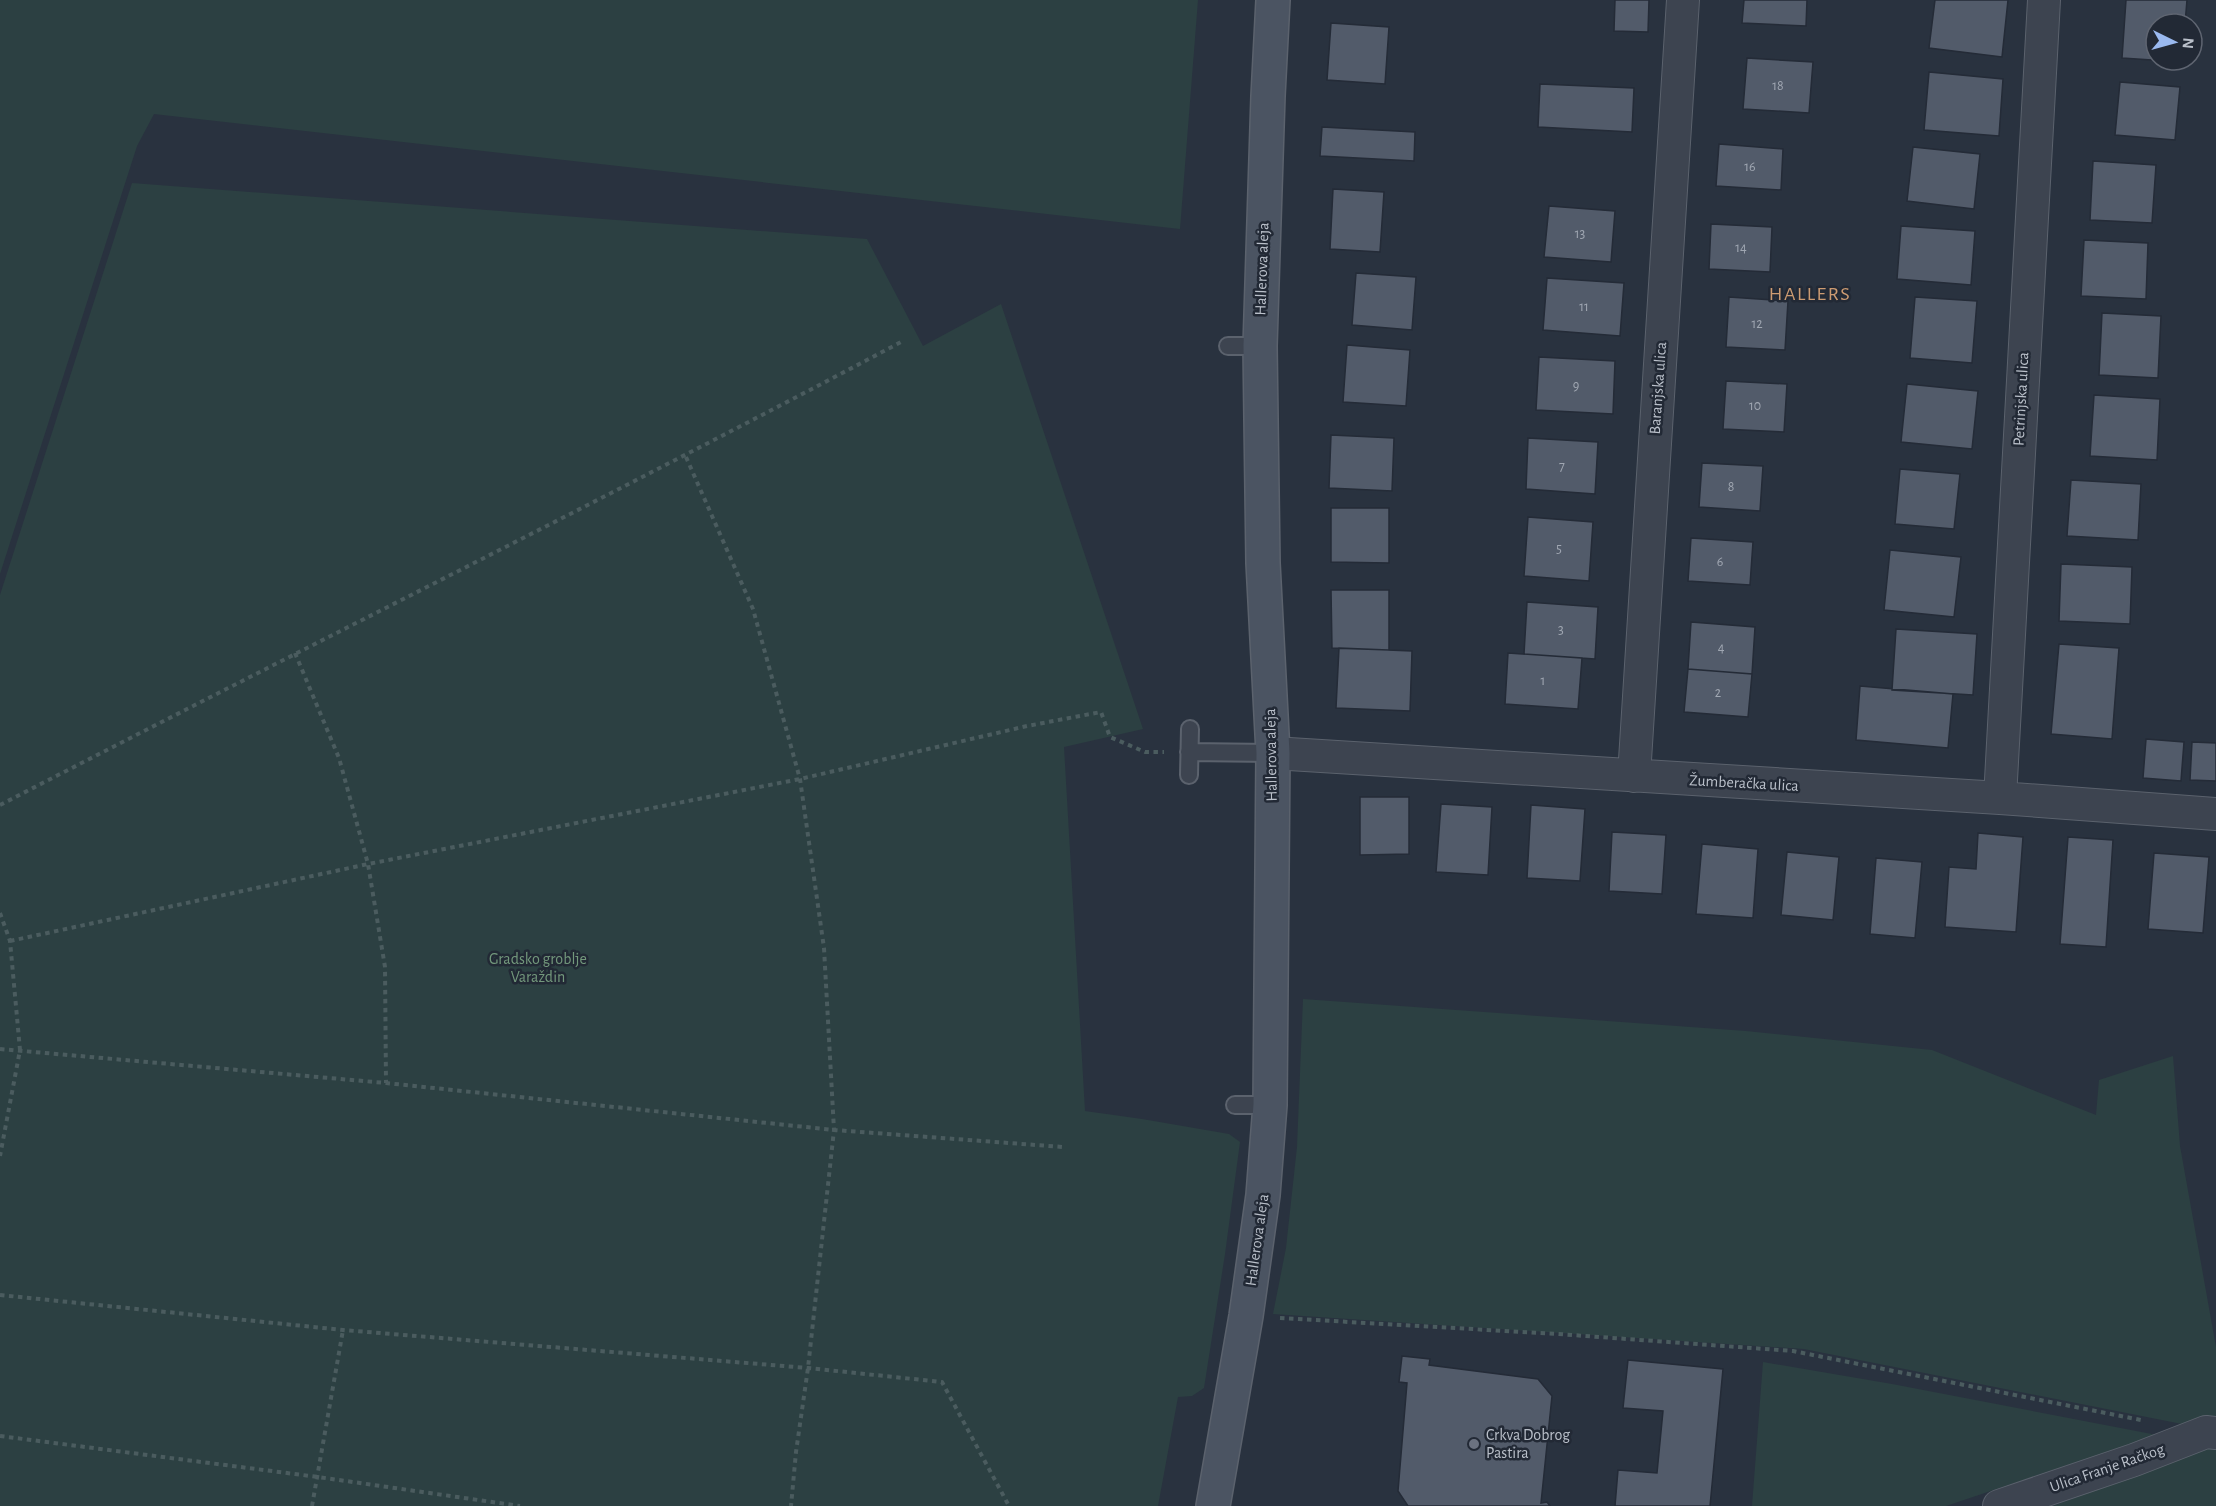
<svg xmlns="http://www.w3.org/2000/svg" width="2216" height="1506" viewBox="0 0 2216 1506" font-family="'Alegreya Sans',sans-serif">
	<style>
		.green { fill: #2c4042 }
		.building { fill: #525b6a; stroke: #242b37; stroke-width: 1.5 }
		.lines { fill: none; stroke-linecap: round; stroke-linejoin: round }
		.lane-casing { stroke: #5b626d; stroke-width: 20 }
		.street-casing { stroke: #5b626d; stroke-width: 34 }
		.secondary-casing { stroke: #5b626d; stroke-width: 36 }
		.path { stroke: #4b5c5f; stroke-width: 4; stroke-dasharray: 4.5 4.5; stroke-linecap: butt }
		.lane { stroke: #3d4450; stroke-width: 16 }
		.street { stroke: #3d4450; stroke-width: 32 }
		.secondary { stroke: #4b5462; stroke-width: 33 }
		.worship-dot { fill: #6b7280; stroke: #222935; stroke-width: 2 }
		.labels { text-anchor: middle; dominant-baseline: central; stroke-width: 5; stroke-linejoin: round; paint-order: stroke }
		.number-label { font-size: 14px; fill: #a0a7b2 }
		.street-label { font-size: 16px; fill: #bac0ca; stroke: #222935 }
		.park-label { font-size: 16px; fill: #73987c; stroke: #222935 }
		.poi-label { font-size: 16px; fill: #bac0ca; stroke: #222935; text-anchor: start }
		.quarter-label { font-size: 20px; letter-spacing: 1.5px; fill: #cc9b72; stroke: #222935 }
	</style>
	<rect width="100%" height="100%" fill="#29323f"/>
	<path class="green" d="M0,0h1198l-18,229 -1026,-115 -17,32 -137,428z
		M132,183l735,56 56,107 78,-42 142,425 -79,18 21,364 57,8 87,15 11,8 -15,112 -21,134 -12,8 -14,1 -20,109h-1158v-911z
		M1303,999l443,32 186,19 164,65 3,-35 74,-24 7,90 36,201v72l-29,6 -383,-76 -531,-35 13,-66 11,-101z
		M1763,1362l129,22 265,51 -211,71h-194z
		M2214,1446h2v60h-163z"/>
	<path class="building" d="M1615,0h34l-1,32 -34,-1z
		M1744,0h63l-1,26 -64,-3z
		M1935,0h73l-6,57 -73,-9z
		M2126,0h61l-2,24h-29v36h27l-1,2 -60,-4z
		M1331,23l58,4 -4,57 -58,-4z
		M1747,58l66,4 -4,51 -66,-4z
		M1929,72l74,7 -4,57 -75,-6z
		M2120,82l60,5 -5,53 -60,-5z
		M1540,84l94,4 -2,44 -94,-5z
		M1322,127l93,5 -1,29 -94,-5z
		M1719,144l64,5 -2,41 -65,-4z
		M1913,147l67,7 -6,55 -67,-8z
		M2093,161l63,4 -4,58 -62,-3z
		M1333,189l51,3 -4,60 -50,-3z
		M1549,206l66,5 -4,51 -67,-5z
		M1711,224l61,3 -2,45 -61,-3z
		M1901,226l74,5 -4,54 -74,-6z
		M2084,240l64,3 -2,56 -65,-3z
		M1356,273l60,4 -4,53 -60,-5z
		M1547,278l77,5 -4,53 -77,-6z
		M1729,297l59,4 -3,49 -59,-3z
		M1915,297l62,4 -5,62 -62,-5z
		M2102,313l59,3 -3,62 -59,-3z
		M1347,345l63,5 -4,56 -63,-4z
		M1539,357l76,4 -2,53 -77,-4z
		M1726,381l61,3 -3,48 -61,-3z
		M1907,384l71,7 -6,58 -71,-7z
		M2094,395l66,4 -3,61 -67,-4z
		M1331,435l63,3 -2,53 -63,-3z
		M1528,438l70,4 -3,52 -69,-5z
		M1702,463l61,3 -3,45 -61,-4z
		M1900,469l60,5 -6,55 -59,-5z
		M2071,480l70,4 -3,56 -71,-4z
		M1331,508h58v55l-58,-1z
		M1528,517l65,5 -4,59 -65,-5z
		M1691,538l62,4 -3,43 -62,-4z
		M1890,550l71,7 -7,60 -70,-7z
		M2061,564l71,3 -2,57 -71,-3z
		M1331,590h58v60l-57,-2z
		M1527,602l71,5 -3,52 -71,-5z
		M1691,622l64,5 -3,47 -64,-5z
		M1896,629l81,5 -4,61 -81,-5z
		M2059,644l60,4 -7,91 -61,-5z
		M1339,648l73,3 -2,60 -74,-3z
		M1508,653l74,5 -4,51 -73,-5z
		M1688,669l64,5 -4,43 -64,-5z
		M1860,686l93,8 -5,54 -92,-8z
		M2146,739l38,3 -3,39 -38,-3z
		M2192,742l24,1v38l-26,-1z
		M1360,797h49v57l-49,1z
		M1441,804l51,3 -4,68 -52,-3z
		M1531,805l54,4 -5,72 -53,-3z
		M1612,832l54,3 -4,59 -53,-3z
		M1978,833l45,4 -7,95 -71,-5 4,-60 27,2z
		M2068,837l45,3 -7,107 -46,-3z
		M1702,844l56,5 -5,69 -57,-4z
		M1787,852l52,5 -6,63 -52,-5z
		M2154,853l55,4 -6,76 -55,-4z
		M1876,858l46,4 -7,76 -45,-4z
		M1402,1356l28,3 -1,6 109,14 14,17 -11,107 6,-1 3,4h-142l-10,-15 9,-108 -8,-1z
		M1628,1360l95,9 -13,137h-95l3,-36 39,3 6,-62 -40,-3z"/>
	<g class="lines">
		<defs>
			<path id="lane" d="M1228,346h32
				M1189,752l84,1
				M1189,775l1,-46
				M1235,1105h35"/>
			<path id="street" d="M1273,753l727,45 216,16
				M1634,776l49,-776
				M2000,798l44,-798
				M1999,1506l135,-46 72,-28 10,1"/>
			<path id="secondary" d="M1213,1506l33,-190 17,-121 7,-90 3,-352 -10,-190 -3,-217 8,-250 5,-96"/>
		</defs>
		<use href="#lane" class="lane-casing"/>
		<use href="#street" class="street-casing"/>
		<use href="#secondary" class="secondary-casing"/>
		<path class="path" d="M686,457l67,152 47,170 24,169 10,182 -26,238 -12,84 -5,54
			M295,653l44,105 29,106 17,103 1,116
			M0,805c300,-155 603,-305 901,-463
			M0,913l10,28 10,109 -20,106
			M10,941l358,-77 432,-85 227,-53 74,-14 9,25 35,15h19
			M0,1049l386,34 448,47 229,17
			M0,1295l343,35 465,38 134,14 67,124
			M1280,1318l278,16 235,17 348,69
			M0,1436l318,41 202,29
			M312,1506l31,-176"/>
		<use href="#lane" class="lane"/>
		<use href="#street" class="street"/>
		<use href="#secondary" class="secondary"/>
	</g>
	<circle class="worship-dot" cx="1474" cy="1444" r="6"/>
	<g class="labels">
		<g class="number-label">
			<text x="1778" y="86">18</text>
			<text x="1750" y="167">16</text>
			<text x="1580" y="234">13</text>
			<text x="1741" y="248">14</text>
			<text x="1584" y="307">11</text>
			<text x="1757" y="324">12</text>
			<text x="1576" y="386">9</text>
			<text x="1755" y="406">10</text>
			<text x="1562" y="466">7</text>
			<text x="1731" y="487">8</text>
			<text x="1559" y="549">5</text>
			<text x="1720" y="562">6</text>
			<text x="1561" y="630">3</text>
			<text x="1721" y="648">4</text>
			<text x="1543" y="681">1</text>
			<text x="1718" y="693">2</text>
		</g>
		<g class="street-label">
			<text transform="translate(1262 269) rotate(-88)">Hallerova aleja</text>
			<text transform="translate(1658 388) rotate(-86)">Baranjska ulica</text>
			<text transform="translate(2021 399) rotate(-87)">Petrinjska ulica</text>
			<text transform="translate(1271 755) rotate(-91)">Hallerova aleja</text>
			<text transform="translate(1744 783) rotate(3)">Žumberačka ulica</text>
			<text transform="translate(1257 1240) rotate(-82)">Hallerova aleja</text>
			<text transform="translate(2107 1468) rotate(-19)">Ulica Franje Račkog</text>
		</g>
		<g class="park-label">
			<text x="538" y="959">Gradsko groblje<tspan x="538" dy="18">Varaždin</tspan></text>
		</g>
		<g class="poi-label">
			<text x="1486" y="1435">Crkva Dobrog<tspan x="1486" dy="18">Pastira</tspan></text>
		</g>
		<g class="quarter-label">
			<text x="1810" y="294">HALLERS</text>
		</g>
	</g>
	<g transform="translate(2174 42) rotate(95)"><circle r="28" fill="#222935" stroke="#5f6571" stroke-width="1.5"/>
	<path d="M0-4.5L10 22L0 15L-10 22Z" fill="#9ab9ef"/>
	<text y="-9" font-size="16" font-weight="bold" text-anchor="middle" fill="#bac0ca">N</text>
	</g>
</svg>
